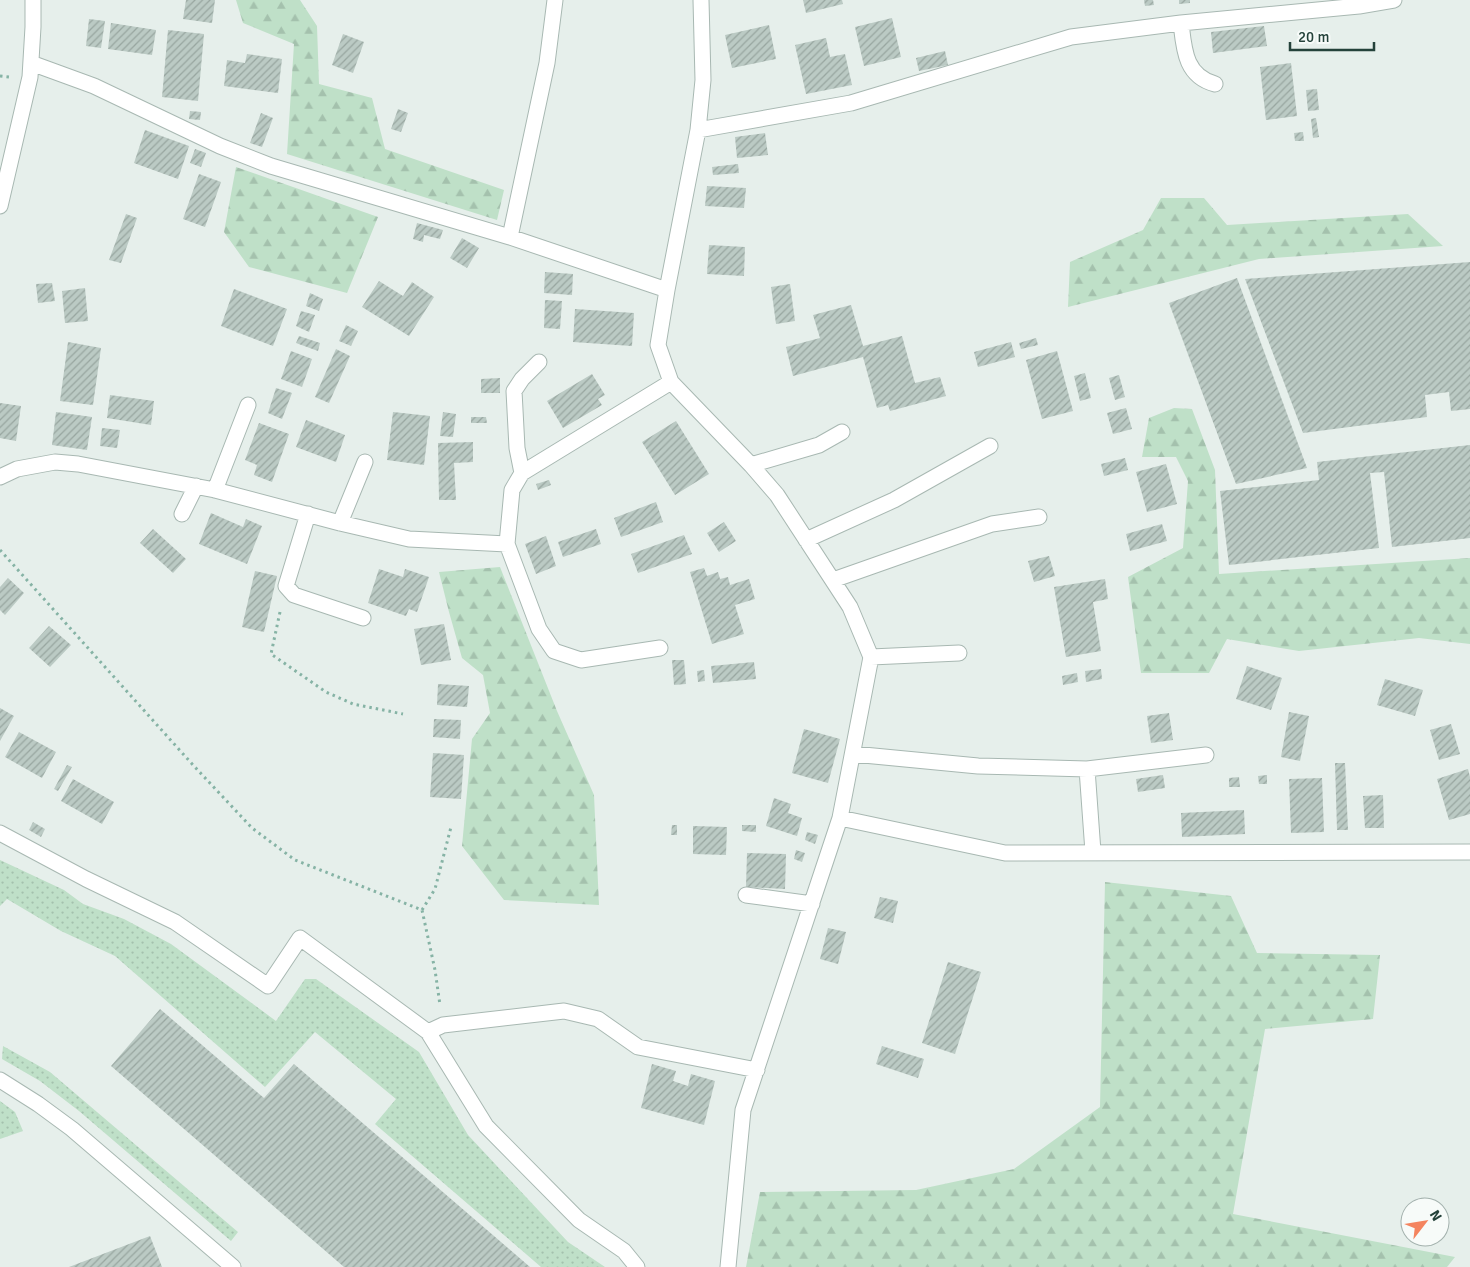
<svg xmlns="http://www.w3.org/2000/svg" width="1470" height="1267" viewBox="0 0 1470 1267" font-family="Signika,sans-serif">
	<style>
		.grass { fill: url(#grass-dots) }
		.forest { fill: url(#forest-firs) }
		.building { fill: url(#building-hatch) }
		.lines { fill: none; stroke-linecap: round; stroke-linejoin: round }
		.minor-casing { stroke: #a8b8b2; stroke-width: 17 }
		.path { stroke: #86b3a5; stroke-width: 3; stroke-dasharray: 2.5 4; stroke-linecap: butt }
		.minor { stroke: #fff; stroke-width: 15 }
	</style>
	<defs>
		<pattern id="grass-dots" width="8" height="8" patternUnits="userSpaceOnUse" patternTransform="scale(1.25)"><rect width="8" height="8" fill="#bfe0c8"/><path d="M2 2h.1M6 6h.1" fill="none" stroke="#a4c1ad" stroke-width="1.8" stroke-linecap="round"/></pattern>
		<pattern id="forest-firs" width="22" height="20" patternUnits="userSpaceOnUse" patternTransform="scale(1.25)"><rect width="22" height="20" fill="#bfe0c8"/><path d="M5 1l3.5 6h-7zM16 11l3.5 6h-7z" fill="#a4c1ad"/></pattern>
		<pattern id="building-hatch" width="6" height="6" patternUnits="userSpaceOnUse" patternTransform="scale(1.25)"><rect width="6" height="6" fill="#bbcac4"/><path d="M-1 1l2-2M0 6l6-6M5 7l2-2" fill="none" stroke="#98a6a0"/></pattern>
	</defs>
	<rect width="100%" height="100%" fill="#e6efeb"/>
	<path class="grass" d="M0,860l64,30 19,14 41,15 47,25 105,77 29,-42h11l103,73 49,83 100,107 37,25h-64l-166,-143 21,-25 -81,-67 -50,55 -150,-131 -54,-25 -54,-32 -7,7z
		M3,1046l47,26 188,160 -7,9 -152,-130 -39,-30 -38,-22z
		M0,1101l15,11 8,19 -23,8z"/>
	<path class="forest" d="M236,0h64l17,26 2,58 53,14 13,51 119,41 -7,30 -210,-66 7,-110 -51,-21z
		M236,167l142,50 -31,76 -98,-26 -25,-35z
		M1161,198h43l23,27 181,-11 35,32 -184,13 -191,48 2,-45 73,-32z
		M1174,408l18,1 23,61 4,104 251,-16v86l-51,-6 -120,13 -72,-12 -18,34h-68l-13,-96 55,-29 5,-67 -12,-24h-34l7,-39z
		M500,567l57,144 37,84 5,110 -95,-5 -42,-54 10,-107 18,-26 -7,-38 -21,-17 -13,-46 -10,-40z
		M1105,882l126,14 26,57 123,2 -7,64 -108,10 -32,185 222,43 -8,10h-701l14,-75 156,-2 98,-21 86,-62z"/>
	<path class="building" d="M186,0h29l-3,23 -29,-4z
		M803,0h39l1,4 -37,9z
		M1144,0h9l1,5 -9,1z
		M1179,0h11v3l-11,1z
		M892,18l9,39 -37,9 -9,-39z
		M89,19l16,2 -4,27 -15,-2z
		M111,23l45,7 -4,25 -44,-6z
		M769,25l7,34 -44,9 -7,-33z
		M1264,26l3,20 -54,7 -2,-21z
		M168,30l36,4 -6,67 -36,-4z
		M343,34l21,8 -11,31 -21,-8z
		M826,38l4,19 15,-3 7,31 -46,9 -11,-49z
		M945,51l3,14 -29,6 -3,-13z
		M247,54l35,5 -4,34 -54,-7 3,-26 18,3z
		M1291,63l6,53 -31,4 -6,-53z
		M1317,89l2,21 -11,1 -2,-21z
		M398,109l10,4 -7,19 -10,-3z
		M190,111l11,1 -1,8 -11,-1z
		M261,113l12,5 -11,29 -12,-4z
		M1316,118l3,19 -6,1 -2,-19z
		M145,130l44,16 -11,33 -44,-16z
		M1303,132l1,9h-9l-1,-8z
		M765,133l3,22 -31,3 -2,-21z
		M195,149l11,4 -5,14 -11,-4z
		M738,164l1,9 -26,2 -1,-8z
		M199,174l22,8 -16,45 -22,-8z
		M707,186l39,2 -2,20 -39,-2z
		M126,214l11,4 -16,45 -12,-3z
		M417,223l26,7 -3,9 -16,-4 -1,7 -10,-3z
		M462,238l17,10 -12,20 -17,-10z
		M709,245l36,2 -1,29 -37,-2z
		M1470,262v147l-19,2 -2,-19 -24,3 2,22 -124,16 -58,-154z
		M545,272l28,2 -1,21 -28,-2z
		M1237,278l70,190 -71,16 -67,-181z
		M379,281l24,15 9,-14 22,15 -25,39 -47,-29z
		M52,283l3,18 -17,2 -2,-19z
		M790,284l5,37 -19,3 -5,-37z
		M85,288l3,33 -23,2 -3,-32z
		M234,289l53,20 -14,37 -52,-20z
		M310,293l13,6 -4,12 -13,-5z
		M545,300l17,1 -2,28 -16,-1z
		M851,305l12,41 39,-10 13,47 25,-6 6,19 -56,15 -2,-6 -11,3 -14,-51 -70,19 -7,-29 34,-9 -7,-23z
		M575,309l59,4 -2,33 -59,-4z
		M301,311l14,4 -6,17 -13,-6z
		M346,325l12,6 -7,15 -12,-5z
		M299,336l21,7 -2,8 -22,-8z
		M1036,338l2,7 -17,4 -2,-6z
		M68,342l33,6 -8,57 -33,-4z
		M1011,342l4,15 -37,10 -4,-15z
		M336,349l14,7 -21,47 -14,-6z
		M291,351l21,8 -10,28 -21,-8z
		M1057,351l16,60 -31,8 -16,-59z
		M1085,373l6,25 -11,3 -6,-25z
		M592,374l13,21 -7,4 4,6 -39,23 -16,-27z
		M1119,375l6,22 -10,3 -6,-22z
		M500,378v15h-19v-14z
		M276,388l16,5 -10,26 -14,-6z
		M110,395l44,6 -3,24 -44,-7z
		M0,403l21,3 -5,35 -16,-3z
		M1126,408l6,21 -19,5 -6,-21z
		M56,412l36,5 -5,33 -35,-5z
		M393,412l37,4 -6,49 -37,-5z
		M443,412l13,2 -3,23 -13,-1z
		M471,417h15l1,6h-16z
		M306,420l39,15 -9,27 -40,-15z
		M676,421l33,53 -34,21 -33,-53z
		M259,423l30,11 -17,48 -18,-7 3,-10 -12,-5z
		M102,428l18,2 -3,18 -17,-2z
		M473,442v20l-19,1 2,37h-17l-1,-57z
		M1470,445v93l-78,9 -8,-75 -14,1 9,75 -150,17 -9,-74 99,-11 -2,-18z
		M1125,458l3,12 -24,6 -3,-12z
		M1166,464l11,40 -30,8 -11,-40z
		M549,480l2,5 -13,5 -2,-6z
		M656,502l7,20 -42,15 -7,-19z
		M211,513l32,14 3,-8 16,7 -15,38 -48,-20z
		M724,522l12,19 -17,11 -12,-19z
		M1162,524l5,17 -37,10 -4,-17z
		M153,529l33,30 -13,14 -33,-30z
		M596,529l5,15 -38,13 -5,-15z
		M684,535l8,19 -54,19 -7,-19z
		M546,536l10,30 -20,8 -11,-30z
		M1049,556l6,20 -21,6 -6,-21z
		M704,568l3,8 11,-4 2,7 8,-2 2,8 19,-6 6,20 -20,6 9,29 -32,10 -22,-72z
		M379,569l24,8 2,-8 24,8 -12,35 -8,-3 -3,7 -38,-13z
		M255,571l22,5 -13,56 -22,-5z
		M8,578l16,15 -19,22 -5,-5v-23z
		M1105,579l3,20 -15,3 8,49 -35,6 -12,-70z
		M444,624l7,36 -30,5 -7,-36z
		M49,626l22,19 -21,22 -21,-19z
		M672,660h12l2,24 -12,1z
		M754,662l2,17 -43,4 -2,-17z
		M1247,666l35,12 -11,32 -35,-11z
		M1101,669l1,10 -16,3 -1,-11z
		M704,670l1,11 -7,1 -1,-11z
		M1077,673l1,9 -15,3 -1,-9z
		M1385,679l38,11 -8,26 -38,-11z
		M438,684l31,2 -2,21 -30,-2z
		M0,708l14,8 -14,25z
		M1289,712l20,4 -9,45 -19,-4z
		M1169,713l4,27 -22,3 -4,-27z
		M434,719l27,1 -1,19 -27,-2z
		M1451,724l9,30 -21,6 -9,-30z
		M804,729l36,10 -12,44 -36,-10z
		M19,732l37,20 -14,26 -37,-21z
		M433,753l31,2 -3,44 -31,-2z
		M1335,763h10l3,67h-11z
		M67,765l5,2 -14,24 -4,-2z
		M1468,769l2,8v37l-21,6 -12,-41z
		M1163,775l2,13 -27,4 -2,-13z
		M1267,775v9h-8l-1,-8z
		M1239,777l1,10h-11v-9z
		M1322,778l2,54 -33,1 -2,-54z
		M73,779l41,23 -12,22 -41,-23z
		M1383,795l1,33h-19l-2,-32z
		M774,798l17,6 -3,9 14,5 -5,18 -31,-10z
		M1244,810l1,24 -63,3 -1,-24z
		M33,822l12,7 -4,8 -12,-7z
		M672,825h5v10h-6z
		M742,825h14v7l-14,-1z
		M693,826l34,1 -1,28 -33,-1z
		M807,832l11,3 -3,9 -10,-4z
		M796,850l9,3 -3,9 -8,-3z
		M747,853l39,1 -1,35 -39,-2z
		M880,897l18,4 -5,22 -19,-5z
		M828,928l18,4 -8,32 -18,-5z
		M948,962l33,10 -26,82 -33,-11z
		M160,1009l104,89 30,-34 236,203h-186l-233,-201z
		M882,1046l42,13 -6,19 -42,-14z
		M652,1064l24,7 -3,10 15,5 3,-12 24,7 -11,44 -63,-17z
		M150,1236l12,31h-93z"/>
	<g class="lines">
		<defs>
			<path id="minor" d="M701,0l2,80 -5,50 -31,160 -9,55 13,37 80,83 26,30 73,112 21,50 -31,161 -97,292 -15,157
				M1181,23c3,26 4,53 34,61
				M31,63l63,23 126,60 51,20 239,71 157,53
				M698,130l153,-27 220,-66 110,-14 178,-17 35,-6
				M0,206l30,-129 3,-50v-27
				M510,237l37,-174 8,-63
				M751,465l68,-20 23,-13
				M522,473l-5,-25 -3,-57 8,-12 17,-17
				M0,477l17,-8 38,-7 23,2 137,26 125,33 69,16 98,5 5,-54 10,-17 149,-91
				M215,490l33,-85
				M182,514l14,-28
				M308,514l-22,72 8,9 69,23
				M340,523l25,-61
				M806,540l88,-40 96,-54
				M507,544l32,85 15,22 27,9 79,-12
				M833,580l159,-56 47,-7
				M871,657l88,-4
				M853,754l125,12 109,3 119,-14
				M1087,769l6,83
				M840,818l165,35 465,-1
				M0,833l86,46 89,43 93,64 32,-48 128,94 58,94 93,94 45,31 13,16
				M746,895l66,9
				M428,1032l15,-7 121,-14 34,8 40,28 119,23
				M0,1080l38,24 34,25 161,138"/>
		</defs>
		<use href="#minor" class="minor-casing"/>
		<path class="path" d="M0,76l9,1
			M0,550l193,215 59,63 43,32 127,50 13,60 5,35
			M280,612l-9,42 55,38 27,12 50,10
			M422,910l13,-21 16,-62"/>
		<use href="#minor" class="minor"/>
	</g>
	<g transform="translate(1425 1222) rotate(59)"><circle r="24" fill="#f7fbf9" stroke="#a3b1ad"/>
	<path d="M0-4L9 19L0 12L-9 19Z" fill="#f4845f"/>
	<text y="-8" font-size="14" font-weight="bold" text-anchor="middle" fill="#24423a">N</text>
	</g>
	<path d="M1290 42v8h84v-8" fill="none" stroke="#24423a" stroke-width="2.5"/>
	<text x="1298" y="42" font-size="15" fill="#24423a" stroke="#f7fbf9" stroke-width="4" paint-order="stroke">20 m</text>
</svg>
